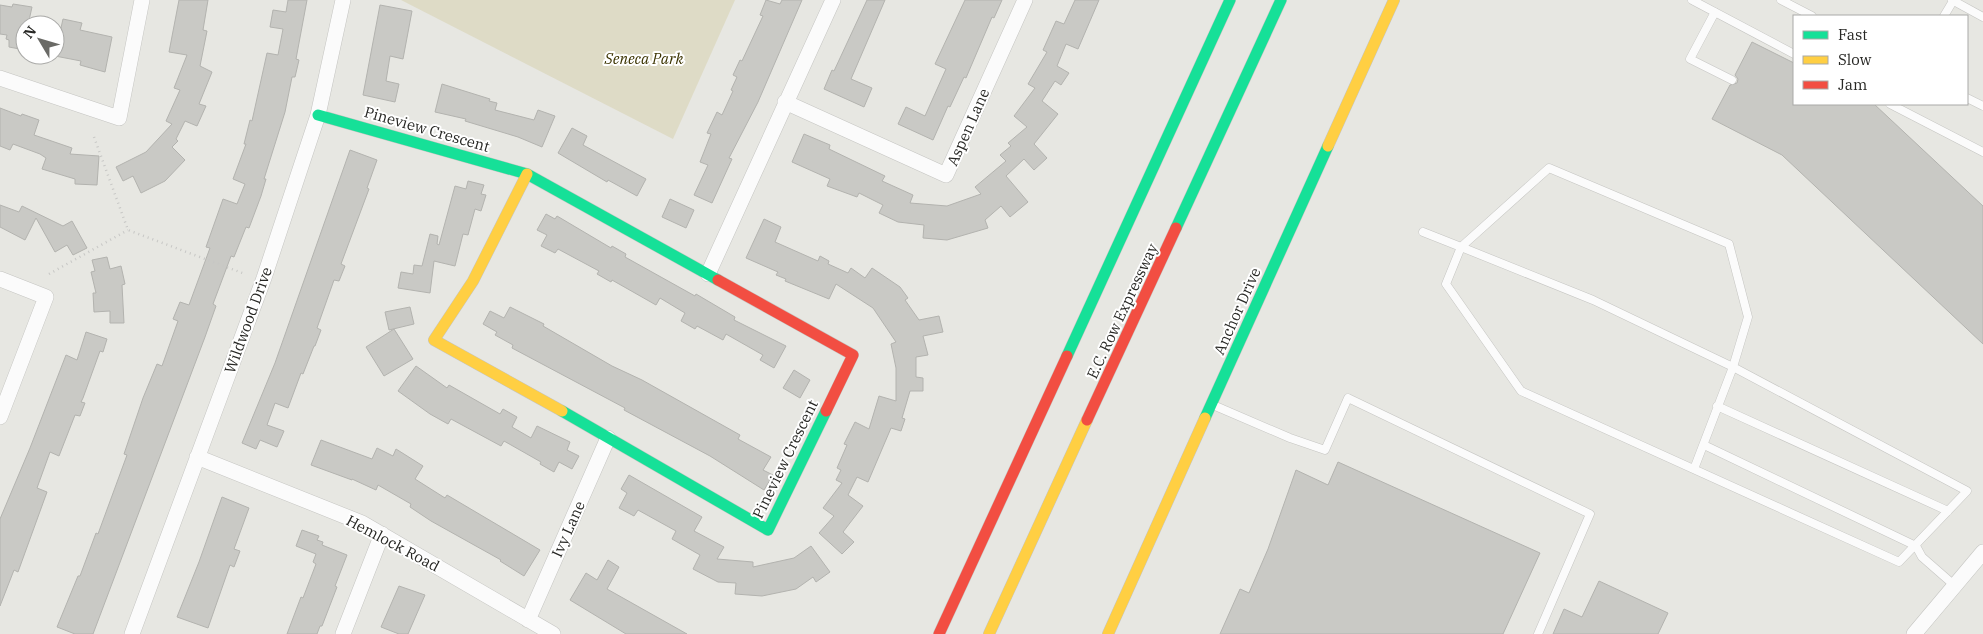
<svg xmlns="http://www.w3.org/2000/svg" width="1983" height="634" viewBox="0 0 1983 634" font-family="'IBM Plex Serif',serif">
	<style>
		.green { fill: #dedbc6 }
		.building { fill: #c9c9c5; stroke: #b3b3af }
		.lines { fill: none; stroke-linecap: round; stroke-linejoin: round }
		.lane-casing { stroke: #c5c5c2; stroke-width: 9 }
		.street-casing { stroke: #c5c5c2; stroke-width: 16 }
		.fast-casing { stroke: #c5c5c2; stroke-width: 12 }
		.slow-casing { stroke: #c5c5c2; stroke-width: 12 }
		.jam-casing { stroke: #c5c5c2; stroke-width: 12 }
		.path { stroke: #c7c7c5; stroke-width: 2.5; stroke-dasharray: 1 4; stroke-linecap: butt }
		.lane { stroke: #fbfbfb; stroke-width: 8 }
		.street { stroke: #fbfbfb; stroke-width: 15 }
		.fast { stroke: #16e098; stroke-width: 11 }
		.slow { stroke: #ffcf43; stroke-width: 11 }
		.jam { stroke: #f24e42; stroke-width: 11 }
		.labels { text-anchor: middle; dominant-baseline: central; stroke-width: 4; stroke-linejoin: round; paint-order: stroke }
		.park-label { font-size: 15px; font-style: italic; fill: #3b3300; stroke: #fff }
		.street-label { font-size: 15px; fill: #272724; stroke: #fff }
	</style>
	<rect width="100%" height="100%" fill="#e7e7e2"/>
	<path class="green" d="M401,0h334l-62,139z"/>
	<path class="building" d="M179,0h29l-5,30 4,1 -7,35 12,6 -13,32 7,2 -9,20 -12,-5 -9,18 2,2 -6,6 13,13 -20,21 -24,12 -8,-17 -10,5 -7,-14 30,-15 26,-28 -6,-3 14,-31 -6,-2 13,-33 -18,-3z
		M288,0h19l-11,59 3,1 -4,17h-3l-7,35 -21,67h2l-5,17 -12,32 -3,-1 -12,30 -3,-1 -18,48 3,2 -11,31 -112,297h-18l-18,-7 21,-51h2l16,-43 2,1 29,-79 -3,-1 19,-56 14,-34 5,2 16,-45 -5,-2 7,-17 9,3 21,-57 -4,-1 17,-48 14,5 8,-20 -12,-5 13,-35h-2l6,-24 2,1 15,-68 11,2 5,-26 -13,-2 3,-17 13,2z
		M766,0l14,4 2,-4h20l-44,102 -29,56 3,1 -20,44 -18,-8 14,-30 -8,-3 11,-28 -4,-1 10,-21 5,3 11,-24 -2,-1 6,-13 -4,-2 7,-15 2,1 21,-45 -3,-1z
		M867,0h18l-34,79 21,9 -8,19 -40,-18 8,-19 2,1z
		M965,0h37l-8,18 -2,-1 -26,61 -2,-1 -14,30 -2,-1 -15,34 -35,-16 8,-17 19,9 21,-47 -11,-5z
		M1075,0h24l-21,49 -12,-5 -9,22 12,7 -8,12 -6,-4 -13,20 16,13 -24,30 13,14 -13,12 -10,-11 -18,17 22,26 -18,15 -9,-11 -16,14 3,8 -41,12 -24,-2 1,-13 -26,-3 -19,-9 4,-8 -24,-12 -2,4 -30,-11 3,-7 -38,-17 12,-28 26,11 -1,4 56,27 -3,5 31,14 -3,8 37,3 34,-12 -6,-7 31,-26 -6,-6 11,-9 -3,-3 19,-16 -13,-11 21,-28 -7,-4 19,-32 -4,-2 13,-29 8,3z
		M13,4l19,3 -4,18h-3v25l-16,-3v-7l-3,-1 1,-4 -7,-1v-29l12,2z
		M380,5l32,6 -9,48 -13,-3 -4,25 13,3 -4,18 -32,-7z
		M63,19l19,4 -2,7 32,7 -7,35 -25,-7 1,-4 -26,-5v-16l3,1z
		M1752,42l42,21v41h80l109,102v138l-201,-189 -70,-36 18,-34 7,-2 1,-4 -3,-4z
		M442,84l48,15 -1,2 8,2 -2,7 39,10 4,-10 17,6 -13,31 -24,-10 -53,-16 1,-2 -31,-7z
		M0,108l21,8 1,-2 17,6 -5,15 38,13 -2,6 29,2 -2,29 -22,-1v-5l-33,-10 4,-11 -6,-4 -27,-10 -3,6 -10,-4z
		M572,128l15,8 -4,9 63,34 -9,17 -29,-16 -1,2 -49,-29z
		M350,150l27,10 -10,28 2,1 -28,75 4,2 -6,15 -5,-1 -17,48 4,2 -6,16h-1l-11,28 -2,-1 -13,35 -13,-5 -8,22 17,6 -7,16 -17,-7 -4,9 -14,-6 33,-80z
		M468,181l16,4 -3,9 5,1 -5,16 -6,-2 -7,26 -5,-1 -8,32 -21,-5 -4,32 -32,-5 3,-16 12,2 1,-9 8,1 8,-32 8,2 -1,8 2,1 16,-59 11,3z
		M670,199l24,11 -8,18 -24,-11z
		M0,205l19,7 3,-6 41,20 9,-5 15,27 -14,7 -6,-10 -12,7 -19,-34 -11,22 -25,-13z
		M546,214l9,5 2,-3 54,32 1,-2 14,8 -1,3 70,39 1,-2 39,23 -1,3 52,26 -12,22 -14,-8 3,-5 -37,-21 -3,6 -26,-14 -2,3 -14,-8 4,-8 -25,-15 -4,7 -44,-25 -1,2 -14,-8 2,-3 -41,-22 -3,4 -14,-7 6,-11 -10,-5z
		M764,219l17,8 -6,15 43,19 2,-5 9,5 -1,3 20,9 3,-5 14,10 7,-10 28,19 8,11 -3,2 14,20 20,-4 4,16 -20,4 5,19 -12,2v20l7,1v13h-13l-8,27 3,1 -4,12 -10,-3 -23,54 -11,-5 -9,18 15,11 -20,26 11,10 -12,12 -23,-21 15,-17 -11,-8 19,-25 -6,-3 5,-10 -4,-2 10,-23 -3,-1 11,-22 14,7 10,-33 17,5v-33l-5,-24 5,-2 -23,-34 -37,-24 -7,15 -44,-18 1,-2 -10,-4 2,-3 -32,-14z
		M107,257l3,12 11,-3 4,18 -3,1 2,38h-14v-12l-16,1 -1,-19h3l-5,-21 4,-1 -3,-11z
		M410,307l4,17 -25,6 -4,-18z
		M510,307l34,17 -1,2 69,40 30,14 98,55 -2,4 33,18 -8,13 10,5 -9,15 -54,-34 -86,-46 1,-2 -113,-60 1,-3 -18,-10 2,-3 -14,-8 7,-13 14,7z
		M394,329l19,30 -29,17 -18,-29z
		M86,332l21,7 -4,13 -3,-1 -17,47 -2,4 4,1 -5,13 -5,-1 -16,41 -9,-4 -13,36 10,4 -29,80 -4,-2 -14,36v-87l30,-71 36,-93 11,5z
		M416,366l31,22 2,-3 51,29 3,-5 14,8 -5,10 19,11 6,-12 33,16 -3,8 12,6 -7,13 -13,-7 -5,10 -14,-8 1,-2 -37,-21 -3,5 -50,-27 -3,5 -18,-10 -32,-23z
		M794,370l16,10 -10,18 -17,-10z
		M321,440l51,19 5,-11 16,8 3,-7 27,17 -8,13 30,19 2,-3 93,55 -16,26 -24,-15 1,-1 -70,-39 -21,-14 1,-3 -33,-19 -2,5 -24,-11v1l-41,-15z
		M1338,462l202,91 -37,81h-283l20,-45 9,4 19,-44 28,-79 32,15z
		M629,475l73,42 -8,14 30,16 -7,12 36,3v5l41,-9 17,-12 19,26 -14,10 -3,-5 -17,12 -34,7 -27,-2 1,-11 -18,-1 -25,-13 7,-14 -28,-16 4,-8 -38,-21 -4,6 -15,-8 8,-15 -6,-4z
		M222,497l27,11 -15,41 6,2 -6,16 -4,-2 -22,63 -31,-11 22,-55z
		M302,530l17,6 -2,4 6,2 -1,3 25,10 -12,31 2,1 -15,39h-2l-3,8h-30l14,-37 2,1 13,-34 -3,-2 3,-8 -20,-8z
		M608,560l11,7 -12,22 80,45h-61l-56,-34 16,-27 11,7z
		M1599,581l69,32 -10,21h-105l11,-25 18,8z
		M399,586l26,9 -17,39h-9l-18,-7z"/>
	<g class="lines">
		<defs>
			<path id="lane" d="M1692,0l102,54
				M1781,0l31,16
				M1952,0l31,17
				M1715,12l-25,47 42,21
				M1944,16l9,-15
				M1967,98l16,8
				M1890,104l93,48
				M1423,232l38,15 88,-79 180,76 19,73 -15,50 -39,102
				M1461,247l132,53 140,67 234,124 -68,71 -378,-171 -75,-107z
				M1213,405l77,33 35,12 23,-52 242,116 -52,120
				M1717,406l231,105
				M1704,445l212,101 6,11 32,28"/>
			<path id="street" d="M0,78l119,40 23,-118
				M785,102l161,73 79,-175
				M708,274l125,-274
				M0,279l46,18 -46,120
				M197,457l165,66 191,111
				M528,620l80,-182
				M132,634l132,-356 54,-163 25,-115
				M343,634l39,-100
				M1914,634l69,-82"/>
			<path id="fast" d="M318,115l209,59 191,106
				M1176,228l105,-228
				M1067,356l163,-356
				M562,411l206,119 58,-119
				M1205,418l123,-272"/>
			<path id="slow" d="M1328,146l66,-146
				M527,174l-54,107 -39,59 128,71
				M989,634l98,-214
				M1108,634l97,-216"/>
			<path id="jam" d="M718,280l135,75 -27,56
				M1087,420l89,-192
				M939,634l128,-278"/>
		</defs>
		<use href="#lane" class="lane-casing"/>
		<use href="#street" class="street-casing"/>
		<use href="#fast" class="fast-casing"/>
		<use href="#slow" class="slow-casing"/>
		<use href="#jam" class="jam-casing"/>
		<path class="path" d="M94,137l34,93 117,44
			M49,274l79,-44"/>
		<use href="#lane" class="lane"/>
		<use href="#street" class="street"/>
		<use href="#fast" class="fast"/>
		<use href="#slow" class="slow"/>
		<use href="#jam" class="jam"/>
	</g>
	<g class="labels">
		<g class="park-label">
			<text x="644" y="58">Seneca Park</text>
		</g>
		<g class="street-label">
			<text transform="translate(968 127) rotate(-66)">Aspen Lane</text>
			<text transform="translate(427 129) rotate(16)">Pineview Crescent</text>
			<text transform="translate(1122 311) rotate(-65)">E.C. Row Expressway</text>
			<text transform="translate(1237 311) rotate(-66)">Anchor Drive</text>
			<text transform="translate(248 320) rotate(-70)">Wildwood Drive</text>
			<text transform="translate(785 459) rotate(-64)">Pineview Crescent</text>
			<text transform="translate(568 529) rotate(-66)">Ivy Lane</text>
			<text transform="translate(393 543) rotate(28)">Hemlock Road</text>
		</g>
	</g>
	<rect x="1793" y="15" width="175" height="90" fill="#ffffff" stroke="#a9a9a7"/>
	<rect x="1803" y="31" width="25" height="8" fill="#16e098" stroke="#a9a9a7"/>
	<text x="1838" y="40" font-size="15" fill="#272724">Fast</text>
	<rect x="1803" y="56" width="25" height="8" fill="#ffcf43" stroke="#a9a9a7"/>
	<text x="1838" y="65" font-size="15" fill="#272724">Slow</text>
	<rect x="1803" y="81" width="25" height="8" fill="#f24e42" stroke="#a9a9a7"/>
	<text x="1838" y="90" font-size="15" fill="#272724">Jam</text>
	<g transform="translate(40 40) rotate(308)"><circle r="24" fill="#ffffff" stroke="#a9a9a7"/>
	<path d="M0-4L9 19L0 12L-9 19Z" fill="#6a6a66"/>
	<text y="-8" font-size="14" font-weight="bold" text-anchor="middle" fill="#272724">N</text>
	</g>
</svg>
